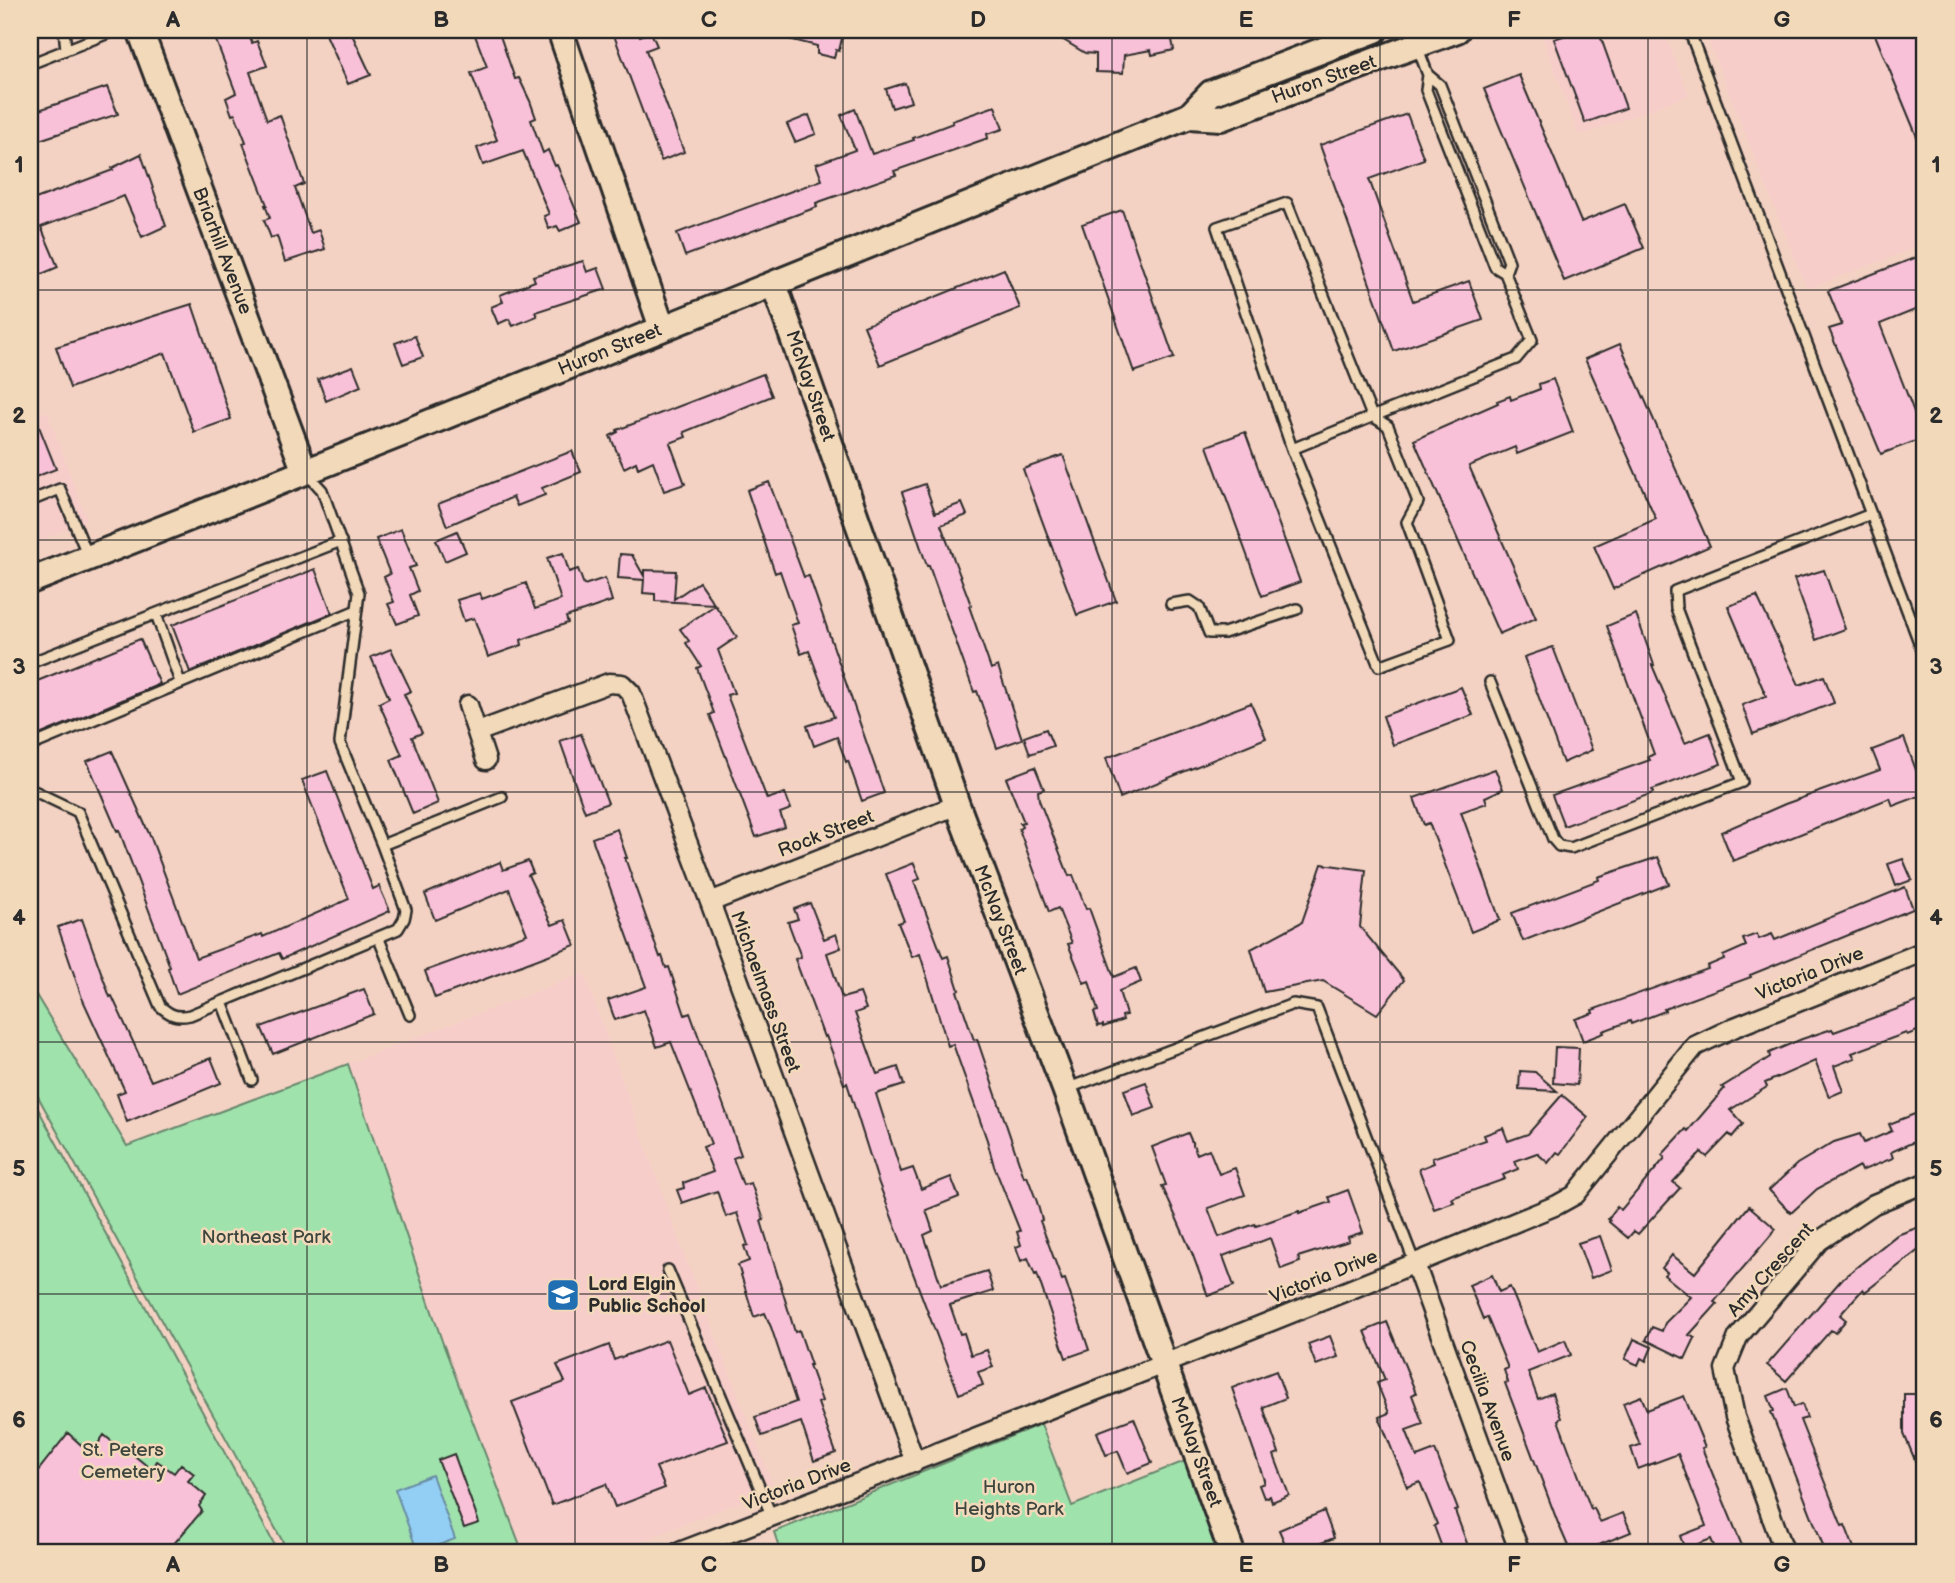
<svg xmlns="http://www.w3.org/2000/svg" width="1955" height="1583" viewBox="0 0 1955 1583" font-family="'Balsamiq Sans',sans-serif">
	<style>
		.built { fill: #f6cdc9 }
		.green { fill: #a0e2ac; stroke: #66866c; stroke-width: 2 }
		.water { fill: #93cff4; stroke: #698da4; stroke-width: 2 }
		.building { fill: #f9c1d7; stroke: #2b2b2b; stroke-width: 2 }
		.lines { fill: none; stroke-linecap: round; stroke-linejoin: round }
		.lane-casing { stroke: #2b2b2b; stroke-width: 14 }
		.street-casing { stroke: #2b2b2b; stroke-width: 23 }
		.secondary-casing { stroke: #2b2b2b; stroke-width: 30 }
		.lane { stroke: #f2d9ba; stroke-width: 9 }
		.street { stroke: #f2d9ba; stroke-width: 18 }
		.secondary { stroke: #f2d9ba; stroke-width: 24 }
		.grid { fill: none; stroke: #2b2b2b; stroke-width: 2; stroke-opacity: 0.55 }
		.labels { text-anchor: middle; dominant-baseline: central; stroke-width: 5; stroke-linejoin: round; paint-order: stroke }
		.street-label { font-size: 19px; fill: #2b2b2b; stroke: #f2d9ba }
		.park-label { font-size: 19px; fill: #3d463e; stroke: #f2d9ba }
		.poi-label { font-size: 19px; font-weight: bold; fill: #2b2b2b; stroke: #f2d9ba; text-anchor: start }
		.neatline { fill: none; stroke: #2b2b2b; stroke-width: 2.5 }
		.grid-label { font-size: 23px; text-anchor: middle; font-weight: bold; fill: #2b2b2b }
	</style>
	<rect width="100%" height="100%" fill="#f4d2c3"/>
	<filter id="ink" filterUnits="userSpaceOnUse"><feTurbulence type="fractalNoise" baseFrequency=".0143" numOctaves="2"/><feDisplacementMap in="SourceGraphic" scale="14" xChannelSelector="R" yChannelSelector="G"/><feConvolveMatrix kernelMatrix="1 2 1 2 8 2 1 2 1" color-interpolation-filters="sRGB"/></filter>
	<g filter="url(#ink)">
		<path class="built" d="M1550,30h113l26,65 -110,41 -38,-103z
			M1704,30h221v214l-118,45z
			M47,411l40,109 -57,25v-126z
			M584,973l98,276 92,239 -161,65h-90l-81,-212 -94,-277z"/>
		<path class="green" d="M30,985l97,161 221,-82 94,277 81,212h-234l-259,-471z
			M30,1094l249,459h-249z
			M1041,1424l31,82 113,-45 35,92h-439l-7,-21z"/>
		<path class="water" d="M432,1475l23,64 -37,14 -23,-64z"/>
		<path class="building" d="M212,30h35l5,13 5,-2 10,25 -17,6 17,48 13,-5 24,69 -9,4 16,45 8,-3 6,19 -40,13 -8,-26 -6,2 -7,-18 6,-2 -5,-13h2l-24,-62 3,-1 -11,-28 -3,1 -6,-17 10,-5z
			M324,30h26l21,45 -23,9z
			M473,30h25l17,49 4,-1 11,23 6,17 -5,2 12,33 5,-3 7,16 2,-1 24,57 -21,9 -3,-5 -8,3 -5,-13 5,-2 -26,-63 -40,14 -6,-17 20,-8 -26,-67 16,-6z
			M612,30h26l2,6 11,-4 6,14 -11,4 38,102 -23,9z
			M774,30h70l-5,21 -3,-1 -2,8 -17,-4v-8l-44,-11z
			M1047,30h123l4,20 -22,5 -1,-5 -27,5 -1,18 -27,-1v-18l-11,-1z
			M1581,30h17l28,78 -41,15 -31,-84z
			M1873,30h52v126z
			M1519,75l62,147 44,-18 19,44 -80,33 -80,-192z
			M905,83l6,19 -19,6 -6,-19z
			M107,87l11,27 -88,29v-30z
			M995,106l8,23 -16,5 1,4 -94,33 2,4 -80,28 1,4 -132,49 -8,-23 145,-53 -6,-16 39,-14 -14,-35 14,-6 17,45 42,-14 -1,-2 40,-15 -1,-2z
			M1407,114l17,45 -55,20 44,122 56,-20 14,39 -89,31 -74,-206z
			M809,115l7,19 -21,8 -8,-18z
			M141,154l25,72 -24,11 -18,-41 -83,31 17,40 -28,12v-78l83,-31 -1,-2z
			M1122,210l52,148 -40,14 -52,-148z
			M1925,254v52l-45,18 44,114 -43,16 -52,-125 13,-4 -14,-34z
			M583,261l4,11 11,-4 8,21 -71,23 2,4 -24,10 -4,-7 -11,5 -7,-17 12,-5 -3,-7 35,-14 -2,-5z
			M1004,269l16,39 -140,57 -16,-39z
			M192,304l39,115 -37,13 -29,-79 -95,35 -14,-41z
			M415,336l8,21 -20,7 -8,-21z
			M1620,344l90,202 -97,43 -19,-43 62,-27 -71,-160z
			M353,366l8,20 -35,15 -8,-22z
			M763,374l9,22 -88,36 2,5 -16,6 15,41 -21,7 -11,-30 -15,7 -2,-6 -12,6 -14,-32 8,-4 -1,-2z
			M1553,379l20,53 -56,22 -2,-7 -46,19 67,152 -37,16 -85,-194 84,-37 -1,-2 13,-5 1,4 29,-11 -1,-5z
			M30,404l26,65 -26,10z
			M1245,432l55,150 -38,14 -55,-150z
			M572,451l9,21 -39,16 3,7 -28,11 -4,-9 -66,29 -9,-22z
			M1063,455l53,146 -39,14 -54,-146z
			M769,482l35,95 5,-1 75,217 -22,8 -14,-40 -2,1 -9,-25 -23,9 -7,-20 27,-9 -25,-66 -8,3 -10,-29 7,-2 -18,-52 -5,2 -28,-83z
			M925,484l10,29 27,-10 5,12 -26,10 30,80 -2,1 22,63 7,-3 24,73 -25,9 -20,-57 -3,1 -45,-126h-2l-25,-74z
			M401,529l15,37 -7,2 9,23 -8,4 8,21 -21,8 -9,-20 6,-2 -10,-25 6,-3 -14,-35z
			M457,531l9,21 -21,9 -9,-21z
			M563,553l6,19 9,-3 6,16 21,-7 7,23 -46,16 2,6 -47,17 1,5 -34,12 -14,-39 -10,3 -7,-21 23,-7 2,6 44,-16 9,26 26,-9 -14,-42z
			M620,554l12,1 12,21v-6l32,1 -2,28 25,-17 15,22 -59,-3v-7l-12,-1 1,-13 -26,-2z
			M315,569l17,44 -142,59 -18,-47z
			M1824,570l21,59 -29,11 -22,-61z
			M1757,596l42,89 25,-9 10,27 -81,31 -11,-29 24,-9 -38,-90z
			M715,605l22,32 -19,13 16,43 -7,2 40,104 18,-6 6,16 -11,4 5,14 -29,10 -46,-122 4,-2 -17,-45 4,-2 -15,-23 3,-2 -9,-12z
			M1636,614l18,51h-2l33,78 25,-10 11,31 -69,26 1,3 -89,33 -12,-31 98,-35 -2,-3 6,-3 -47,-128z
			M140,639l20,45 -130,55v-55z
			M1553,647l39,103 -29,13 -39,-106z
			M391,649l20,42 -7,3 18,39 -10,4 26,66 -25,11 -22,-54 11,-5 -23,-52 10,-5 -18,-41z
			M1461,687l12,28 -80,30 -10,-29z
			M1251,703l15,35 -146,60 -14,-40z
			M1046,729l7,17 -23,8 -6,-17z
			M581,734l27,69 -23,9 -25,-71z
			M1904,738l21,56 -32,12 -3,-8 -157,63 -12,-29 64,-28 95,-34 -8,-20z
			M112,751l39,87 45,120 66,-24 1,3 86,-38 -47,-119 25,-9 46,118 6,-3 11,25 -108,48 -3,-6 -102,41 -9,-26 2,-1 -51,-137 -2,1 -30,-70z
			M1035,767l9,22 -6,2 1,9 30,76 4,-1 13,34 3,-1 25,69 22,-9 5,14 -22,9 7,24 -4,1 1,4 -20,7v-2l-5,1 -4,-14 4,-1 -9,-30 -5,2 -16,-39 4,-1 -14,-35 -9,4 -30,-83 3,-2 -2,-4 4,-1 -18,-44z
			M1495,769l8,20 -18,8 2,6 -26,9 39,108 -29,12 -42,-109 -5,2 -10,-27z
			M617,829l10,29h-2l35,99 2,-1 4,12 3,-1 16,48 5,-2 36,99 15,43 -8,3 10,27 8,-2 13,37 -3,1 34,111 4,-2 12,35h-2l13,36 -4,2 18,50 -22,8 -13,-39 -39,14 -7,-19 41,-15 -25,-75 -6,-14 -11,4 -16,-52 11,-4 -5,-15 4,-1 -11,-32 -11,4 -9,-26 -35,12 -5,-13 7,-2 -1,-5 30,-11 -10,-25 8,-3 -40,-102 -14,5 -13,-37 -29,10 -7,-20 38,-13 -54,-149z
			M1658,857l11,27 -146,57 -11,-28 87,-33 -1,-3z
			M1903,859l9,21 -16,6 -8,-22z
			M528,861l5,12 -5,2 24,50 13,-5 10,25 -140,53 -10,-27 102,-37 -18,-45 -74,31 -10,-26 75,-32 3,8z
			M914,863l6,16 -6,2 29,77 5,-2 11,34 -2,1 17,49 3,-1 47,138 3,-1 10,26 5,18 -2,1 22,59 3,-1 24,71 -23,8 -29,-84 -2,1 -7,-17 -7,3 -5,-14 5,-2 -4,-13 3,-1 -26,-65 -7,-26 -34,-96 -5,2 -28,-92 -8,3 -14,-34 6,-2 -18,-47z
			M1322,864l44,6 -6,57 44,53 -27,34 -54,-33 -59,11 -13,-43 51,-27z
			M1905,887l8,22 -163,66 1,2 -87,32 1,2 -34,13 -1,-3 -27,10 1,2 -21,8 -8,-22 18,-6 -1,-3 116,-41 -1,-3 17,-7 -1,-3 23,-10 -3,-7 14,-5 2,5 13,-5 3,6z
			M810,903l14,36 12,-5 5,14 -14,5 15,45 18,-5 6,16 -11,4 22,61 21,-7 6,18 -28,9 25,78 12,-4 8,21 30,-12 8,20 -33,13 7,21 -9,4 17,50 46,-14 6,20 -43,14 10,29 4,-1 7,22 16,-5 6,17 -15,5 5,13 -24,9 -81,-213 -31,-98 -3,1 -18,-48 -2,1 -29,-78 6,-2 -13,-35 10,-3 -4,-10z
			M82,919l28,78 2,-1 39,85 60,-23 10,25 -94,39 -10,-28 8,-3 -43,-93 -24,-71z
			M364,989l10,25 -101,40 -12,-27z
			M1925,999v29l-18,7 -1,-2 -54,20 3,5 -21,8 9,25 -14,6 -14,-36 -50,22 2,4 -37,23 13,14 -11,13 -3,-3 -22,23 -6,-5 -28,30 7,6 -42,46 -4,-3 -6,7 -19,-16 1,-1 -2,-2 9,-12 4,3 44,-52 -3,-3 24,-26 2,2 36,-42 -2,-2 48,-30 -1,-4 33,-14 30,-10 2,3z
			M1555,1047l24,1 -2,37 -24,-2z
			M1520,1071l15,1 22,19 -38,-2z
			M1146,1082l9,26 -22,8 -9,-26z
			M1562,1095l26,22 -28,37 -3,-2 -9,11 -11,-10 -22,8 3,8 -15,6 2,4 -53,19 2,4 -20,7 -15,-40 15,-6 -2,-5 54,-18 -2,-5 19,-7 5,13 20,-7z
			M1925,1110v27l-34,15 2,6 -32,13 -2,-5 -42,23 -26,24 -22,-23 28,-26 37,-22 26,-8 4,9 28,-12 -3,-7z
			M1188,1133l9,21 12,-5 10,25 16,-6 10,27 -37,13 11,29 36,-13 1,2 43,-15v2l32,-11 -2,-5 19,-7 15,42 -15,5 1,4 -51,16 2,5 -19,7 -11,-31 -47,18 11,30 -26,10 -16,-43 -30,-67 4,-1 -14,-38z
			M1749,1206l27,23 -62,73 3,2 -28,31 6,3 -10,21 -39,-19 6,-13 10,4 3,-8 26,-26 -27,-22 3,-3 -5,-4 10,-13 23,18z
			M1925,1225v20l-60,47 -2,-3 -23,26 6,5 -11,13 -4,-3 -45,51 -19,-16 76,-87 54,-43z
			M1600,1236l12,34 -21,8 -13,-35z
			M1492,1275l7,17 11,-5 27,65 28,-12 6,15 -43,17 10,27 14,-6 9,25 -3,2 33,89 3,-1 6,14 23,-9 8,19 -35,14 3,7h-28l-13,-30 -53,-140 3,-1 -4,-12 4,-2 -21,-51 -4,2 -14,-34z
			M1387,1322l29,71 -4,2 11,29 -17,6 11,27 18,-7 23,60 -3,1 13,35 -19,7h-5l-10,-27 3,-2 -17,-42 -13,5 -28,-70 10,-4 -12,-30 8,-3 -20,-49z
			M1330,1336l8,21 -22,8 -8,-21z
			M1634,1339l18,8 -6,14 -5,-3 -3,7 -13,-6z
			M667,1340l22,55 17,-7 22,53 -72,26 9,21 -50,19 -9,-23 -54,21 -40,-103 53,-20 -8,-17 52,-20 5,15z
			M1276,1371l10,27 -23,9 16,46 -5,2 15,40 -17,7 -2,-6 -6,2 -5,-13 5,-2v-3l-32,-92z
			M1787,1388l7,19 8,-3 5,14 -7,2 42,106 3,-1 11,28h-30l-55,-141 3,-1 -6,-15z
			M1904,1394h21v90l-21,-50z
			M1641,1396l6,14 37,-14 21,51 -3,1 43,105h-28l-6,-14 -26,10 -5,-13 26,-10 -28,-72 -40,15 -7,-21 9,-3 -17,-42z
			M1134,1418l18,45 -25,10 -9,-22 -12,4 -9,-23z
			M68,1433l23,21 13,-19 24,20 3,-2 21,17 5,-9 17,12 7,-9 13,10 -6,7 18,15 -7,10 3,5 -36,42h-125l-11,-10v-13l5,-8 -5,-5v-36z
			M454,1454l25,69 -15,5 -26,-68z
			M1324,1511l10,27 -38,15h-7l-10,-23z"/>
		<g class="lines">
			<defs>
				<path id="lane" d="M64,30l2,19
					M1689,30l236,628
					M30,64l86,-34
					M1428,75l12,10 69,177 -4,11
					M1287,203l85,213 16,10 30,76 -11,20 43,118 -71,26 -87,-217 -75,-222z
					M1292,449l224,-90 16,-19 -27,-67 -10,-6 -69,-177 2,-15 -17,-45
					M30,501l30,-12 28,67
					M1171,604l19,-3 9,6 10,26h15l73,-24
					M156,614l24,68
					M30,663l311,-122
					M1490,682l63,157 6,7 12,2 171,-66 -66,-174 -1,-17 196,-77
					M30,746l327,-136
					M30,789l48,23 82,194c10,9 16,12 30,9l208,-86 6,-10 2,-9 -24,-65 -42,-102 19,-150 -37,-103 -15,-16
					M382,845l120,-48
					M379,939l31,76
					M222,1002l30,78
					M1066,1089l227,-85 24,4 98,256
					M668,1270l104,247"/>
				<path id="street" d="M468,705l18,55
					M477,732l132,-49 13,1 9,9 79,209 205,560
					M710,902l247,-97
					M1415,1264l105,289
					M677,1553c294,-113 588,-227 880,-348l18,-10 120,-149 40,-19 190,-76
					M1785,1553l-50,-136 -10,-48 13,-32 81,-96 55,-37 51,-21"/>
				<path id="secondary" d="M140,30l165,442
					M560,30l102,298
					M1189,116l32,2 236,-88
					M774,284l183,521 108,284 167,464
					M30,581l386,-153 773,-312 22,-23 164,-63"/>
			</defs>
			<use href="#lane" class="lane-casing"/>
			<use href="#street" class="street-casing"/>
			<use href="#secondary" class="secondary-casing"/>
			<use href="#lane" class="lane"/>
			<use href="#street" class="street"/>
			<use href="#secondary" class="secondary"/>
		</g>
	</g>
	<path class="grid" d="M307,30v1523M575,30v1523M843,30v1523M1112,30v1523M1380,30v1523M1648,30v1523M30,290h1895M30,540h1895M30,792h1895M30,1042h1895M30,1294h1895"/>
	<defs>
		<symbol id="school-square" viewBox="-11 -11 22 22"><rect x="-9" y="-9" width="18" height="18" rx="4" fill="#1f6fb2" stroke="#f2d9ba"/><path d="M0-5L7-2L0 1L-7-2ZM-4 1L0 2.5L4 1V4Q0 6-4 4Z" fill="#fff"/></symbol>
	</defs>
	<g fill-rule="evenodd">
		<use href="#school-square" x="544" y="1276" width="38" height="38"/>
	</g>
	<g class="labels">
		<g class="street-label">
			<text transform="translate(1324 80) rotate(-20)">Huron Street</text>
			<text transform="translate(222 251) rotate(69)">Briarhill Avenue</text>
			<text transform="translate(610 350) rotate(-22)">Huron Street</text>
			<text transform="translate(810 386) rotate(71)">McNay Street</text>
			<text transform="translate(826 834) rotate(-21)">Rock Street</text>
			<text transform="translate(1000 920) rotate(69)">McNay Street</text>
			<text transform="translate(1810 974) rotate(-22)">Victoria Drive</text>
			<text transform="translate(765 992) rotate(70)">Michaelmass Street</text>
			<text transform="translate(1771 1270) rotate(-48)">Amy Crescent</text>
			<text transform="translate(1324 1277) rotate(-22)">Victoria Drive</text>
			<text transform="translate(1487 1401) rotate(70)">Cecilia Avenue</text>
			<text transform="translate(1196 1452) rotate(70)">McNay Street</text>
			<text transform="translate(797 1485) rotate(-21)">Victoria Drive</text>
		</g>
		<g class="park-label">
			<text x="266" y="1237">Northeast Park</text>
			<text x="123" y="1450">St. Peters<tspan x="123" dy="22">Cemetery</tspan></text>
			<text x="1009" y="1487">Huron<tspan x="1009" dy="22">Heights Park</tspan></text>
		</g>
		<g class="poi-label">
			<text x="588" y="1284">Lord Elgin<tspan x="588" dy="22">Public School</tspan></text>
		</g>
	</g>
	<rect width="1955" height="1583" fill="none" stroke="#f2d9ba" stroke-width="77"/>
	<rect x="38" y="38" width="1878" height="1506" class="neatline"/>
	<g class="grid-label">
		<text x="173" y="27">A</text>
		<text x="441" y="27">B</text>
		<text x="709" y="27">C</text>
		<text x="978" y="27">D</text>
		<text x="1246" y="27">E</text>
		<text x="1514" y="27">F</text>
		<text x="1782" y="27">G</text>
		<text x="19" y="172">1</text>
		<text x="1936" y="172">1</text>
		<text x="19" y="423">2</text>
		<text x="1936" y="423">2</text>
		<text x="19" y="674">3</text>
		<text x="1936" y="674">3</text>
		<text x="19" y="925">4</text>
		<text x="1936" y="925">4</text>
		<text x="19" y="1176">5</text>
		<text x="1936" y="1176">5</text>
		<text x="19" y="1427">6</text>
		<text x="1936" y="1427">6</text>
		<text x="173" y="1572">A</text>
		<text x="441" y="1572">B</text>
		<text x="709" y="1572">C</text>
		<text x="978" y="1572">D</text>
		<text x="1246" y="1572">E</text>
		<text x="1514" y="1572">F</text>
		<text x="1782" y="1572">G</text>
	</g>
</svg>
